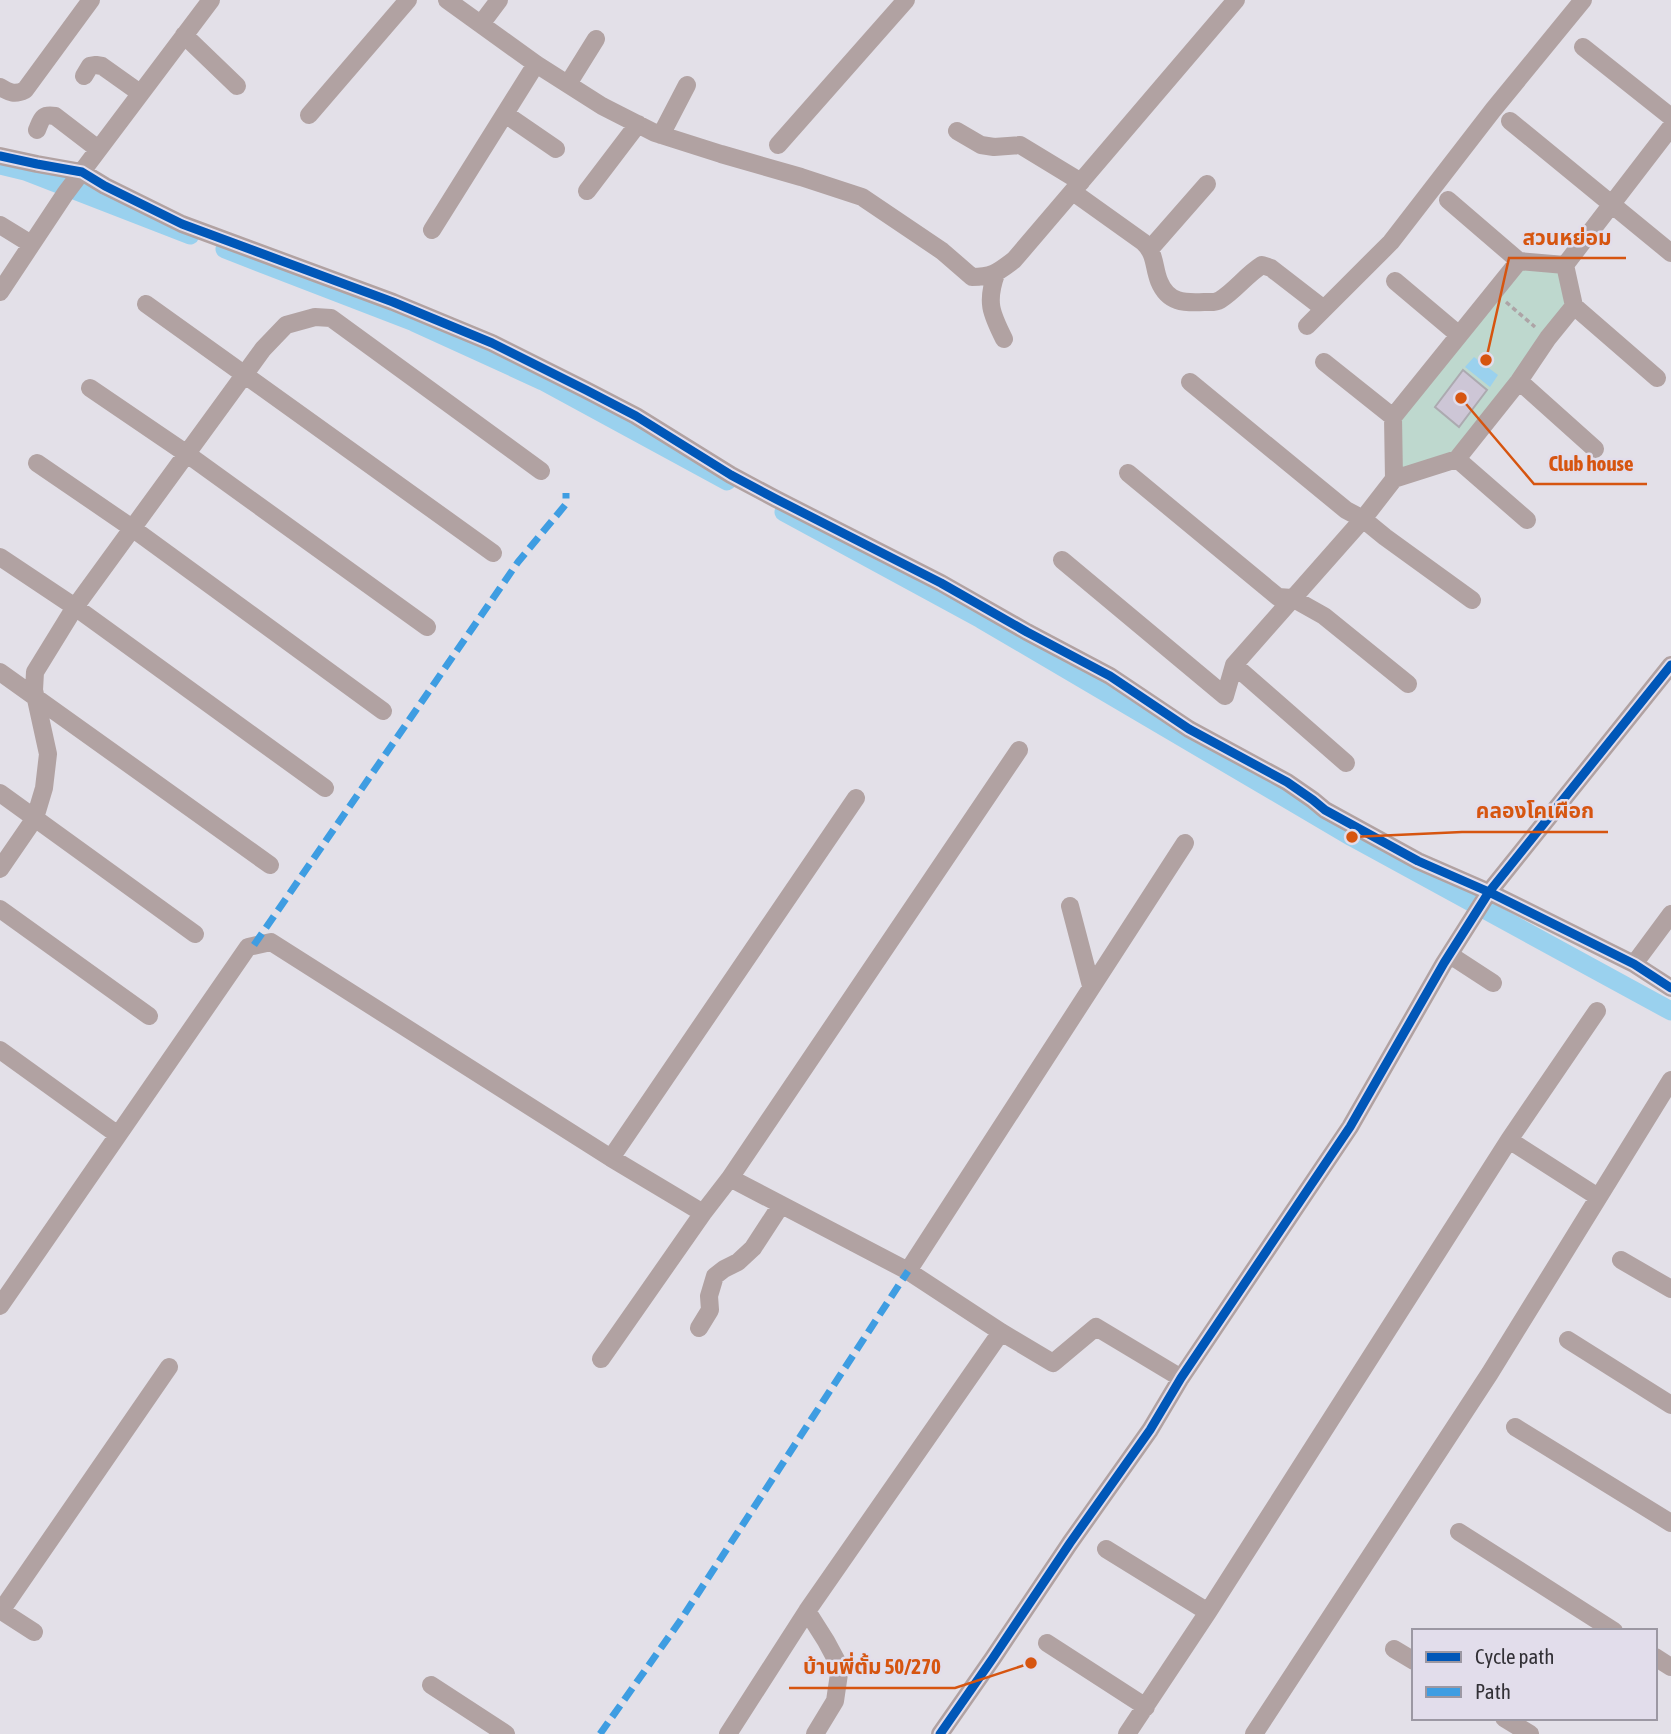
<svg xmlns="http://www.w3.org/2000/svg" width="1671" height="1734" viewBox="0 0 1671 1734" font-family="'Asap Condensed','Noto Sans Thai',sans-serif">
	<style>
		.green { fill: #bed8ce }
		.water { fill: #9ad1ee }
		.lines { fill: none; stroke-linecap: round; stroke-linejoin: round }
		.canal { stroke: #9ad1ee; stroke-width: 19 }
		.building { fill: #cdc6d6; stroke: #acaab0; stroke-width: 2 }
		.path { stroke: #ada4a6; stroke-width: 3.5; stroke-dasharray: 5 3.5; stroke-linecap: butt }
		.minor { stroke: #b1a2a2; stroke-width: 18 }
		.quiet { stroke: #3e9de2; stroke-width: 7; stroke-dasharray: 14 7; stroke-linecap: butt }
		.cycleway-casing { stroke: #e2ddeb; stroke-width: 13 }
		.cycleway { stroke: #0057b8; stroke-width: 9 }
		.leader { fill: none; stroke: #d65510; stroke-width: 2.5 }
		.callout-dot { fill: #d65510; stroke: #e2ddeb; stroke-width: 2.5 }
		.callout-label { font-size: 21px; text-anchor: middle; font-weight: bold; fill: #d65510; stroke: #e2ddeb; stroke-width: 5; stroke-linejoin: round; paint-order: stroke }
	</style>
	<rect width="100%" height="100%" fill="#e3e0e8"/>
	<path class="green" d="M1519,261l46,4 9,41 -117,153 -63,20 -1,-62z"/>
	<path class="water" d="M1474,357l24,18 -8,12 -25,-20z"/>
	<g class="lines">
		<path class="canal" d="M0,165l25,6 165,64
			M225,249l189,73 129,59 184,100
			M784,512l197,107 371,218 319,174"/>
	</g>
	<path class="building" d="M1463,370l24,20 -28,37 -24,-20z"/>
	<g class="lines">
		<path class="path" d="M1506,302l29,25"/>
		<path class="minor" d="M447,0l89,64 66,42 53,27 66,21 80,23 61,20 80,54 30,26c21,0 26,-5 42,-17l222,-260
			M481,24l18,-24
			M184,35l53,51
			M1583,47l88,70
			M84,76l6,-10 6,-1 6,1 38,27
			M568,84l28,-45
			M0,87c10,6 15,8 25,3l66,-90
			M505,114l51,35
			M309,115l99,-115
			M1510,121l161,132
			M37,130c5,-12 5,-16 18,-14l43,33
			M957,131l24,14 13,2 26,-2 61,37
			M661,135l26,-50
			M778,145l128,-145
			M0,156l37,8 45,8 23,14 77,38 211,78 99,41 94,47 50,26 95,59 45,24 165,84 86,49 83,44 79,53 98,53 26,18 12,10 93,51 71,31 145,72 37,24
			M587,191l51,-67
			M1073,192l70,50c13,12 10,23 16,39 9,22 25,22 45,21 6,0 11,1 16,-2 16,-10 26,-25 42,-35l9,3 53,41
			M1448,200l71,61
			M0,225l31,19
			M432,230l104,-166
			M1150,249l57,-65
			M1565,265l106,-138
			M996,274c-10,28 -5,39 8,65
			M1395,281l64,54
			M0,292l65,-98 146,-194
			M146,304l347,249
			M1574,306l83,72
			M1307,326l84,-84 102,-132 90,-110
			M1324,362l69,55
			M1519,381l76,68
			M1190,382l156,128 17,9 22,18 87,63
			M90,388l97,66 240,173
			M1457,459l70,61
			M37,463l95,65 251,183
			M1128,473l150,124 14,1 32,18 84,68
			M1394,479l-1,-62 126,-156 46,4
			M0,557l75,50 250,181
			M1062,560l163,136 9,-31 129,-146 31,-40 63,-20 62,-78 29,-43 26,-32 -9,-41
			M1234,665l112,98
			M0,672l270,193
			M0,793l195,141
			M0,869l35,-51 9,-30 4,-34 -14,-64 1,-18 40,-65 188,-258 23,-24 29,-8 16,1 210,153
			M1070,906l21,80
			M0,909l149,107
			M1450,955l43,28
			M1634,964l37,-50
			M0,1050l118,85
			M1509,1140l89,57
			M611,1158l245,-360
			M730,1178l178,93 93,61 52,31 43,-36 85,51
			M1621,1260l50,29
			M908,1271l277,-428
			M0,1306l248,-359 23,-5 340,216 92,55
			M699,1328l11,-18 -1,-14 6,-20 9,-7 14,-7 15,-14 28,-43
			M1568,1340l103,65
			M601,1359l102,-146 27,-35 289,-428
			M1515,1427l156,96
			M1459,1532l155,99
			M1106,1549l102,63
			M0,1610l34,22
			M1,1611l168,-244
			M807,1611l19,30 14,26 -5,34 -20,33
			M1047,1643l99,64
			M1394,1649l20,12
			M1655,1657l16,10
			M431,1685l75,49
			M1504,1718l26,16
			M728,1734l79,-123 194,-279
			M940,1734l53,-76 77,-115 80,-113 31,-52 169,-251 94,-164 45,-71 182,-227
			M1127,1734l81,-122 301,-472 88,-129
			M1254,1734l236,-361 181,-293"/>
		<path class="quiet" d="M254,945l264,-383 48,-58v-11
			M600,1734l80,-113 228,-350"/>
		<defs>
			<path id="cycleway" d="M0,156l37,8 45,8 23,14 77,38 211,78 99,41 94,47 50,26 95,59 45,24 165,84 86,49 83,44 79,53 98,53 26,18 12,10 93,51 71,31 145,72 37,24
				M940,1734l53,-76 77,-115 80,-113 31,-52 169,-251 94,-164 45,-71 182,-227"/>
		</defs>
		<use href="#cycleway" class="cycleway-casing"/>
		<use href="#cycleway" class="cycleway"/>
	</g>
	<path class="leader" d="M1486 360L1509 258H1626M1461 398L1534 484H1647M1352 837L1462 832H1608M1031 1663L955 1688H789"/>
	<g class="callout-dot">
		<circle cx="1486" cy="360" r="7"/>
		<circle cx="1461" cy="398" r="7"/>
		<circle cx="1352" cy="837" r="7"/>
		<circle cx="1031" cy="1663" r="7"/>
	</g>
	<g class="callout-label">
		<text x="1567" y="245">สวนหย่อม</text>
		<text x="1591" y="471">Club house</text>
		<text x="1535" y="818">คลองโคเผือก</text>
		<text x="872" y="1674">บ้านพี่ตั้ม 50/270</text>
	</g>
	<rect x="1412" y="1629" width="245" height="91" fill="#e2ddeb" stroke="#9c98a3" stroke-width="2"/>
	<rect x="1426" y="1652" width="35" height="10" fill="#0057b8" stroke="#9c98a3" stroke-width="2"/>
	<text x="1475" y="1664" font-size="21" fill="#323036">Cycle path</text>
	<rect x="1426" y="1687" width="35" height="10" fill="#3e9de2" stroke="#9c98a3" stroke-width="2"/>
	<text x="1475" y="1699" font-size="21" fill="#323036">Path</text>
</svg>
